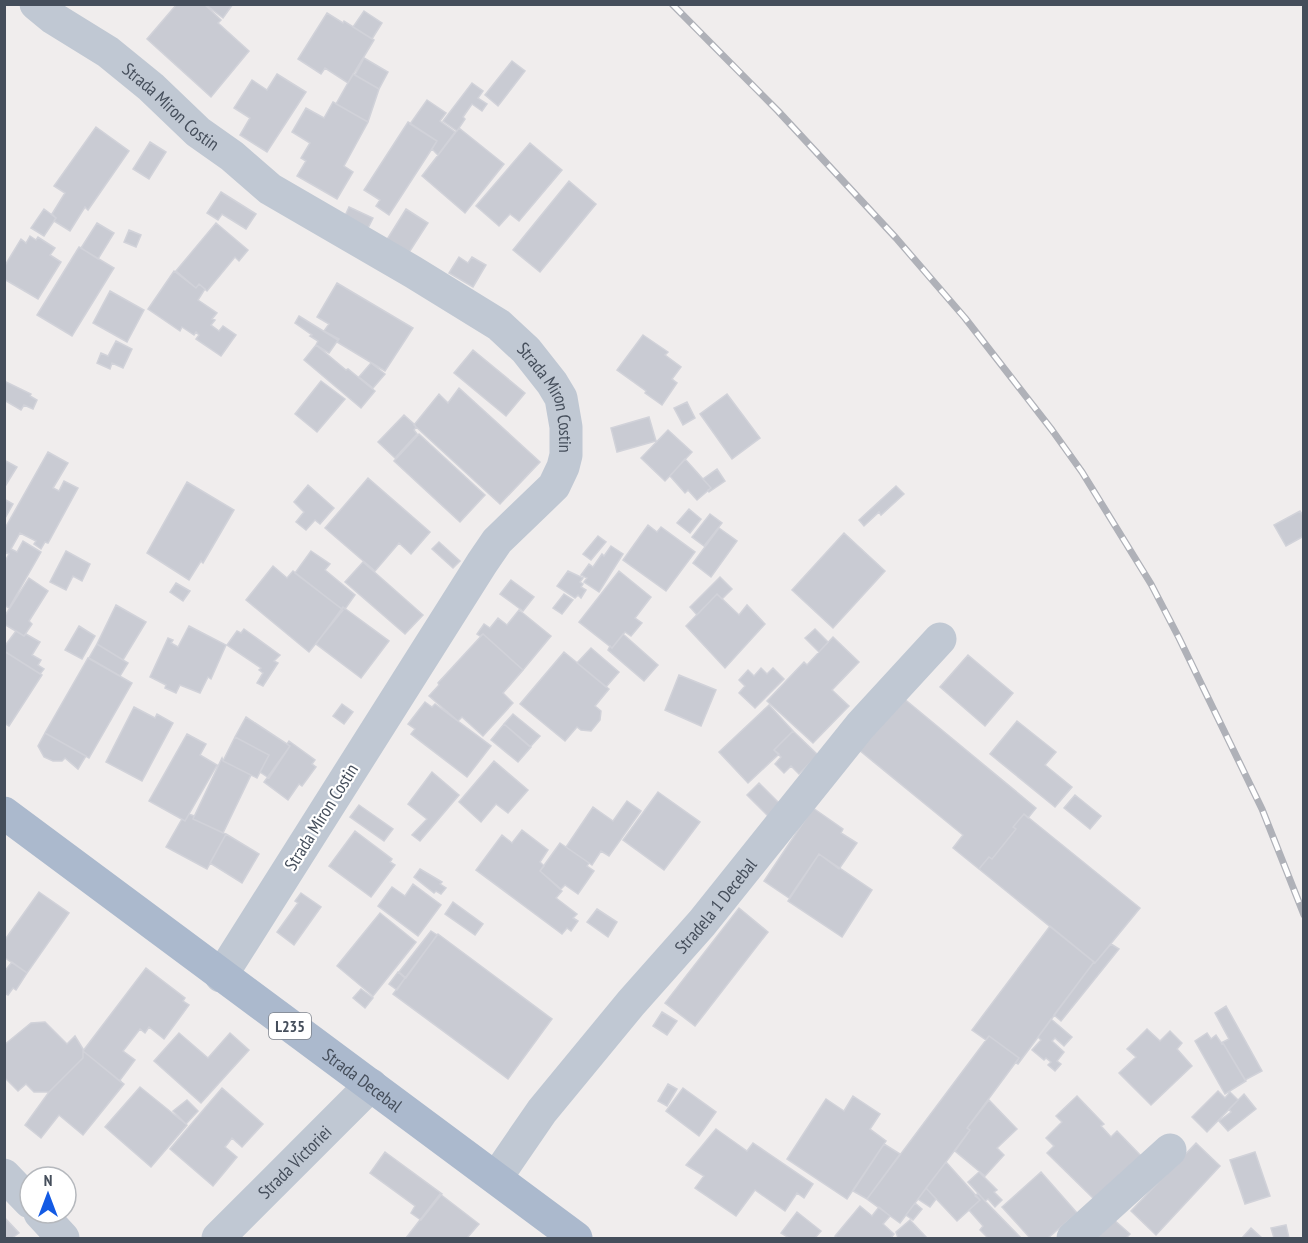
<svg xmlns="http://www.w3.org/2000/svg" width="1308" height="1243" viewBox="0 0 1308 1243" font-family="'PT Sans Narrow',sans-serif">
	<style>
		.building { fill: #c9cbd3; stroke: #d1d2d9; stroke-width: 1.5 }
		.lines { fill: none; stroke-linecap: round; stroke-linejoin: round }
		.minor { stroke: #c0c8d3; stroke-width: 33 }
		.major { stroke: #abb9cd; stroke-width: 33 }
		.rail-casing { stroke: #afb1b8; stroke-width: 7 }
		.rail { stroke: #fff; stroke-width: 4.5; stroke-dasharray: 14; stroke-linecap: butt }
		.labels { text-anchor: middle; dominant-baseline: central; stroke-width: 4.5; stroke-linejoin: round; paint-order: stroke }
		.shield { fill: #fff; stroke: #7d838c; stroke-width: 1.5 }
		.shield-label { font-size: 16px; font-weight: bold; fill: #454e5b }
		.street-label { font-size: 18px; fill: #454e5b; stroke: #fff }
	</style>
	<rect width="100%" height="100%" fill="#f0eded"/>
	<path class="building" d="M177,4h27l17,16 -3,3 31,28 -38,46 -64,-58z
		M205,4h28l-10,14z
		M364,11l18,12 -10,16 -19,-12z
		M327,13l16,10 1,-2 30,19 -26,43 -23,-15 -4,6 -23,-15z
		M364,58l24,14 -9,17 -24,-14z
		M512,61l13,10 -27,35 -13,-11z
		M277,74l29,18 -39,60 -27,-17 10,-17 -16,-10 18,-28 15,10z
		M353,74l26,15 -11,33 -32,-18z
		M472,83l11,8 -5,7 9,6 -5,7 -10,-7 -9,13 2,2 -8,12 -14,-10z
		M427,100l19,13 -6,8 15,11 -17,23 -6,-6 5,-8 -27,-17z
		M333,102l35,20 -24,44 9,6 -16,27 -40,-23 9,-15 -5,-3 9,-15 -18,-11 14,-24 18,10z
		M408,122l29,19 -48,74 -13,-9 4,-6 -16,-10z
		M96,127l33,24 -41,59 -3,-3 -15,24 -16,-10 2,-3 -4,-4 13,-21 -11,-7z
		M459,128l45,36 -39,49 -43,-37z
		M150,142l16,10 -17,27 -16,-10z
		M530,143l32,27 -43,51 -9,-7 -11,12 -23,-20z
		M569,181l27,23 -56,68 -27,-22z
		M221,192l35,22 -10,15 -24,-15 -4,6 -11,-7z
		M349,207l24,11 -5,10 -24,-10z
		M44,209l12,9 -12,18 -13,-8z
		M406,209l22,14 -20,31 -22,-13z
		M97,223l17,10 -16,26 -17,-11z
		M216,223l32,27 -9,11 -4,-4 -28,34 -8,-7 -3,4 -20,-17z
		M129,230l12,5 -5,12 -12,-5z
		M30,236l6,4 2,-3 17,11 -5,7 11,7 -23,37 -34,-20v-12l17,-28 5,4z
		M79,247l35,21 -42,68 -35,-21z
		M459,257l9,6 4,-6 14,8 -13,22 -24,-14z
		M174,271l22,17 3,-4 6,5 -7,11 19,13 -5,6 3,1 -4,5 8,6 4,-5 13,9 -15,21 -25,-17 3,-4 -3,-3 -2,3 -12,-8 -2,4 -32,-22z
		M337,283l76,45 -28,43 -48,-29 2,-3 -15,-8 5,-7 -12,-7z
		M110,291l34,19 -17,32 -34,-19z
		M299,316l39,24 -9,13 -13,-8 2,-4 -8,-5 2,-1 -17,-12z
		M643,335l25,17 -3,3 16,12 -9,12 5,4 -15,22 -17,-12 1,-2 -29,-21z
		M116,341l16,8 -9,19 -11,-5 -2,6 -13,-6 4,-10 7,3z
		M316,345l30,25 2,-1 27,22 -14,17 -57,-48z
		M473,350l52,43 -19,23 -52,-43z
		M371,363l14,11 -12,14 -14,-11z
		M4,381l27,13 -1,2 7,4 -4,9 -9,-4 -3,5 -17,-10z
		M321,381l24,18 -28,33 -22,-18z
		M459,388l81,74 -40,42 -86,-79 25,-31 9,9z
		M727,394l33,44 -28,21 -32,-45z
		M687,402l8,16 -12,7 -9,-17z
		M404,415l10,9 2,3 -2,3 3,4 -22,24 -17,-16z
		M649,417l7,24 -39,11 -6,-24z
		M668,430l24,22 -27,29 -24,-23z
		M419,434l66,61 -25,27 -66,-61z
		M48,452l20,11 -15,25 6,3 5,-10 14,7 -30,55 -3,-1 -4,7 -7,-5 2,-3 -16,-8 -9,16 6,3 6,-11 18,11 -32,56 -5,-3v-42l5,-9 -3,-1 -2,3v-26z
		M685,459l26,29 -14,12 -9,-10 -3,3 -15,-17z
		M4,460l13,7 -13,21z
		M717,469l8,12 -16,11 -1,-2 3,-2 -8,-9z
		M368,478l62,54 -19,22 -12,-11 -24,28 -50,-43z
		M187,482l47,28 -31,53 -2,-2 -12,19 -42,-27z
		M308,485l26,23 -14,16 -5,-4 -9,10 -10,-8 8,-10 -10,-10z
		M896,486l8,8 -23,21 -2,-3 -15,14 -5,-6z
		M4,499l9,5 -9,16z
		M689,509l12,10 -11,14 -13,-10z
		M1300,511l4,6v19l-18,10 -12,-21z
		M710,514l12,9 -18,23 -12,-9z
		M648,525l9,7 4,-5 34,25 -29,39 -43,-31z
		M719,528l18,13 -26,36 -18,-14z
		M844,533l41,38 -52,57 -41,-38z
		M598,536l8,6 -15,18 -8,-6z
		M439,542l21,19 -7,7 -21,-19z
		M611,546l12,8 -24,38 -15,-10 3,-4 -6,-3 8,-11 4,3 9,-13 2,2z
		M66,551l24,13 -8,17 -9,-5 -7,14 -16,-8z
		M311,551l19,13 -5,6 30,25 -10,14 -2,-2 -1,2 -47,-36z
		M363,562l60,53 -18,19 -60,-52z
		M273,566l14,12 6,-7 50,39 -34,42 -63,-52z
		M568,571l15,7 -3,4 3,2 -2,3 5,3 -5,8 -3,-3 -3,3 -18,-12z
		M619,571l32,26 -16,21 7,5 -11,13 -6,-4 -13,16 -33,-26z
		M720,577l12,12 -10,10 -5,-5 -20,21 -7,-8z
		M29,578l19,13 -19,30 3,3 -8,12 -20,-12v-7z
		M511,580l23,17 -11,14 -23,-17z
		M176,583l14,8 -7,10 -13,-9z
		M564,594l9,6 -11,14 -9,-6z
		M717,594l22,21 8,-10 18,19 -40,44 -39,-42z
		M116,605l30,17 -23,38 -26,-16z
		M343,607l46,34 -28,37 -45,-34z
		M519,610l32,26 -28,34 -40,-36 -3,2 -3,-2 7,-10 6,4 8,-10 9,7z
		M79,626l16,10 -13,23 -17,-9z
		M189,626l37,19 -15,34 -3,-2 -8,16 -20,-8 -4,8 -11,-5 1,-3 -16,-8 18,-39 5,2 -2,3 7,4z
		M244,629l36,26 -6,6 4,2 -15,23 -6,-3 6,-10 -4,-3 2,-2 -34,-23 10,-14 4,2z
		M815,629l13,13 -9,10 -14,-14z
		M16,631l8,5 2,-2 14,8 -8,13 9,5 -3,5 6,4 -4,5 -36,-23v-4z
		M483,634l40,36 -20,23 10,10 -30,33 -21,-19 -4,4 -29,-25 10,-11 -1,-2z
		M623,634l35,31 -14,16 -36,-31 2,-4 2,2z
		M833,637l26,25 -27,28 17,16 -36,37 -46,-42 37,-39 3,3z
		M97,644l31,19 -8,13 -31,-18z
		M591,648l28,24 -13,15 -29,-24z
		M4,651l38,24 -33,51 -5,-3z
		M564,652l45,37 -14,17 6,5 -1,9 -9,11 -10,-1 -4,-3 -12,14 -45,-37z
		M968,655l45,38 -28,33 -45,-39z
		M88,658l44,25 -43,75 -44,-25z
		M761,668l6,6 6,-6 11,11 -29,29 -16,-15 6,-7 -6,-6 9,-10 6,6z
		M679,675l37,15 -15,36 -36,-16z
		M902,697l134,111 -8,10 -4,-4 -11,13 3,2 -24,30 -3,-2 -10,12 -26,-21 10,-13 -104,-85z
		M425,702l7,5 3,-3 56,42 -24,31 -56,-43 4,-5 -7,-5z
		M342,704l11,8 -9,12 -11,-8z
		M769,705l24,26 -19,19 5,4 -31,29 -29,-31z
		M134,707l21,11 2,-4 16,9 -31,58 -36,-19z
		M513,714l27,22 -10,11 -26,-23z
		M246,717l44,29 -21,32 -9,-6 9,-17 -34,-18z
		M1017,721l39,31 -11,13 27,22 -17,20 -65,-53z
		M504,724l27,23 -13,15 -27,-22z
		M793,731l25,24 -19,19 -8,-8 -7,7 -9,-9 6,-7 -7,-7z
		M45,733l41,23 -8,13 -13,-11 -3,3h-9l-9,-4 -6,-11z
		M187,734l19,10 -6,11 17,10 -32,56 -36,-20z
		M235,737l34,18 -12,23 -34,-17z
		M289,741l26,19 -3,4 4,3 -14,19 -3,-2 -11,16 -24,-18 26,-36 -3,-2z
		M222,758l1,3 28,14 -28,58 -30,-14z
		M494,761l34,29 -20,23 -12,-9 -15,18 -22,-20z
		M432,772l27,23 -39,46 -8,-6 15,-16 -19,-15z
		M759,783l23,23 -12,12 -23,-23z
		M658,792l42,30 -36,48 -41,-30z
		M1075,795l26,21 -11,13 -26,-21z
		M627,801l14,10 -32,45 -8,-5 -9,14 -26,-18 27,-40 20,14z
		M359,805l34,24 -9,12 -34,-24z
		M813,808l30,21 -2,4 16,10 -18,26 -20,-15 -30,44 -25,-17z
		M189,814l5,2 -1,3 33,15 -19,35 -41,-22 16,-28 3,2z
		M1024,814l116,94 -45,55 -116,-94 10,-12 3,2 24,-30 -3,-2z
		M522,830l26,20 -8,12 4,4 -4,5 22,20 -6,7 21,16 -4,4 5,3 -7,10 -4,-3 -5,6 -86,-64 26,-35 10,8z
		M355,831l37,28 -2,3 5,3 -24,32 -42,-31z
		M226,834l33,20 -17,29 -32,-20z
		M560,843l29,20 -2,3 7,5 -16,23 -13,-9 -4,4 -21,-18z
		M819,854l53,36 -30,47 -54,-36z
		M420,869l22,13 -2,2 6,4 -5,6 -5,-3 -2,2 -20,-16z
		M413,884l28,21 -23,31 -40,-30 14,-19 13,9z
		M39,892l30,21 -42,60 -23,-16v-16z
		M301,893l20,14 -27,38 -17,-13 21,-29 -3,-2z
		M453,902l30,22 -8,11 -30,-21z
		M739,908l29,24 -73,94 -30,-23z
		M597,909l20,13 -9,15 -21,-15z
		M380,913l36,29 -43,54 -36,-30z
		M1050,926l44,36 -76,102 -2,-1 3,-5 -30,-22 -3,4 -14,-10z
		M431,931l6,4 -31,43 -7,-6z
		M438,934l114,85 -44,60 -115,-85z
		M1111,944l8,5 -58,72 -7,-6 40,-53 1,1z
		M12,962l15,11 -11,17 -3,-2 -5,7 -4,-2v-21z
		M146,968l39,30 -2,3 6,4 -25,34 -15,-12 -4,6 -5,-4 -17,22 12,9 -15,20 2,3 -39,-32z
		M398,972l7,6 -8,12 -8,-6z
		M361,989l12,9 -8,10 -12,-10z
		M1226,1006l36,65 -17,9 -22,-37h-2l8,-4 -14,-26z
		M662,1012l15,9 -10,14 -14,-9z
		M1051,1019l21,18 -8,9 -9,-8 -3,3 12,11 -7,9 4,3 -6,7 -7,-6 3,-3 -5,-4 -2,2 -12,-10 9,-10 -3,-3z
		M45,1022l22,22 8,-8 8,13v9l-34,34h-15l-8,-8 -8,7 -14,-14v-32l27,-22z
		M1147,1029l13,12 10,-10 12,12 -5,6 15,17 -41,39 -32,-32 17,-16 -9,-8z
		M179,1033l29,25 22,-25 19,17 -48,53 -47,-42z
		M1207,1033l4,6 5,-4 6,9 1,-1 23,38 -21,13 -30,-53z
		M989,1036l30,22 -52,70 3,2 -70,93 -33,-24z
		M83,1051l41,33 -41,51 -24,-20 -18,23 -16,-13 24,-33 34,-34z
		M668,1084l9,5 -10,17 -9,-5z
		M140,1087l47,38 -36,42 -46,-40z
		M222,1088l41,36 -21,23 -10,-9 -7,9 12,10 -24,29 -43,-37z
		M683,1088l33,24 -17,24 -33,-25z
		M1218,1091l7,7 5,-6 8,8 -31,32 -15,-15z
		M1244,1094l12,15 -28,22 -9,-10 12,-9 -2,-3z
		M853,1096l27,18 -10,15 16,12 -39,58 -60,-40 39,-60 18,12z
		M1077,1096l27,28 -3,2 10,11 6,-6 27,28 -46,44 -51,-50 7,-7 -8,-8 16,-16 -6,-6z
		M187,1100l11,11 -12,13 -13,-13z
		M989,1100l28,29 -20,19 7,7 -19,21 -30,-25 15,-21 -3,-2z
		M716,1129l31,22 6,-8 60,41 -9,14 -7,-5 -12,18 -30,-21 -19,26 -41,-28 9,-12 -18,-11z
		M1196,1143l24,23 -64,69 -25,-24z
		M884,1144l16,10 -33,45 -14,-8z
		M385,1152l57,42 -21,26 -10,-7 4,-7 -45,-33z
		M1255,1152l15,44 -25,8 -15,-44z
		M946,1162l34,38 -23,21 -31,-33z
		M979,1172l18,18 -3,2 8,8 -7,7 -7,-8 -3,2 -17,-19z
		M1041,1172l36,41 -29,25h-18l-28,-31z
		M926,1188l10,11 -6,8 -12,-8z
		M978,1193l7,8 36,37h-33l-8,-8 3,-4 -14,-16 11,-10 -5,-4z
		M440,1194l39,30 -12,14h-61z
		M915,1203l7,6 -9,11 -7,-5z
		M860,1206l12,10 7,-9 11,9 -7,8 11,10 -3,4h-53l-3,-2z
		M797,1212l24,19 -6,7h-26l-8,-5z
		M4,1217l15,16 -7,5h-8z
		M1113,1219l17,15 -4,4h-35z
		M910,1220l17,18h-29l-2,-6z
		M1286,1225l3,13h-15l-3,-10z
		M1251,1228l11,10h-20z"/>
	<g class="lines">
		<g class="minor">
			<path id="s1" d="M36,4l17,14 55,34 43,35 47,45 34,24 38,33 143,83 86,53 27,25 26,33 9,15 5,29v28l-3,12 -9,19 -57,55 -15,22 -261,413"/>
			<path d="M4,1175l26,27"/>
			<path id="s2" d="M496,1178l46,-67 89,-108 71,-80 158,-197 80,-87"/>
			<path d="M40,1213l23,25"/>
			<path id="s3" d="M218,1238l153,-153"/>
			<path d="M1073,1238l97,-88"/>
		</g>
		<path class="major" id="s4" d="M4,813l572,425"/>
		<defs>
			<path id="rail" d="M672,4l106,107 118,127 69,80 87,112 30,42 69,112 28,54 83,171 42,106"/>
		</defs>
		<use href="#rail" class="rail-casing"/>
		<use href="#rail" class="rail"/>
	</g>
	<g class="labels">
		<rect class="shield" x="269" y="1013" width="42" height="26" rx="4.5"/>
		<g class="shield-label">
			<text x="290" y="1026">L235</text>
		</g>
		<g class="street-label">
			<text stroke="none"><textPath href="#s1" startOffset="170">Strada Miron Costin</textPath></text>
			<text stroke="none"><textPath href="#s1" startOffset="656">Strada Miron Costin</textPath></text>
			<text transform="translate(321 817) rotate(-58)">Strada Miron Costin</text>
			<text stroke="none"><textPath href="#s2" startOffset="350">Stradela 1 Decebal</textPath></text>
			<text stroke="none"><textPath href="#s4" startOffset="447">Strada Decebal</textPath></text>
			<text stroke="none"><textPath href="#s3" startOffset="108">Strada Victoriei</textPath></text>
		</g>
	</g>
	<rect width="1308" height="1243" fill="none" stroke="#454e5b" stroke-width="12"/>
	<g transform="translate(48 1195)"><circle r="28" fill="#ffffff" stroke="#b5b8bd" stroke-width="1.5"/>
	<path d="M0-4.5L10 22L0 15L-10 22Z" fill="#135ae4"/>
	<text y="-9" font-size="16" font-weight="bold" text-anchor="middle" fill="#454e5b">N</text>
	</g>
</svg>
